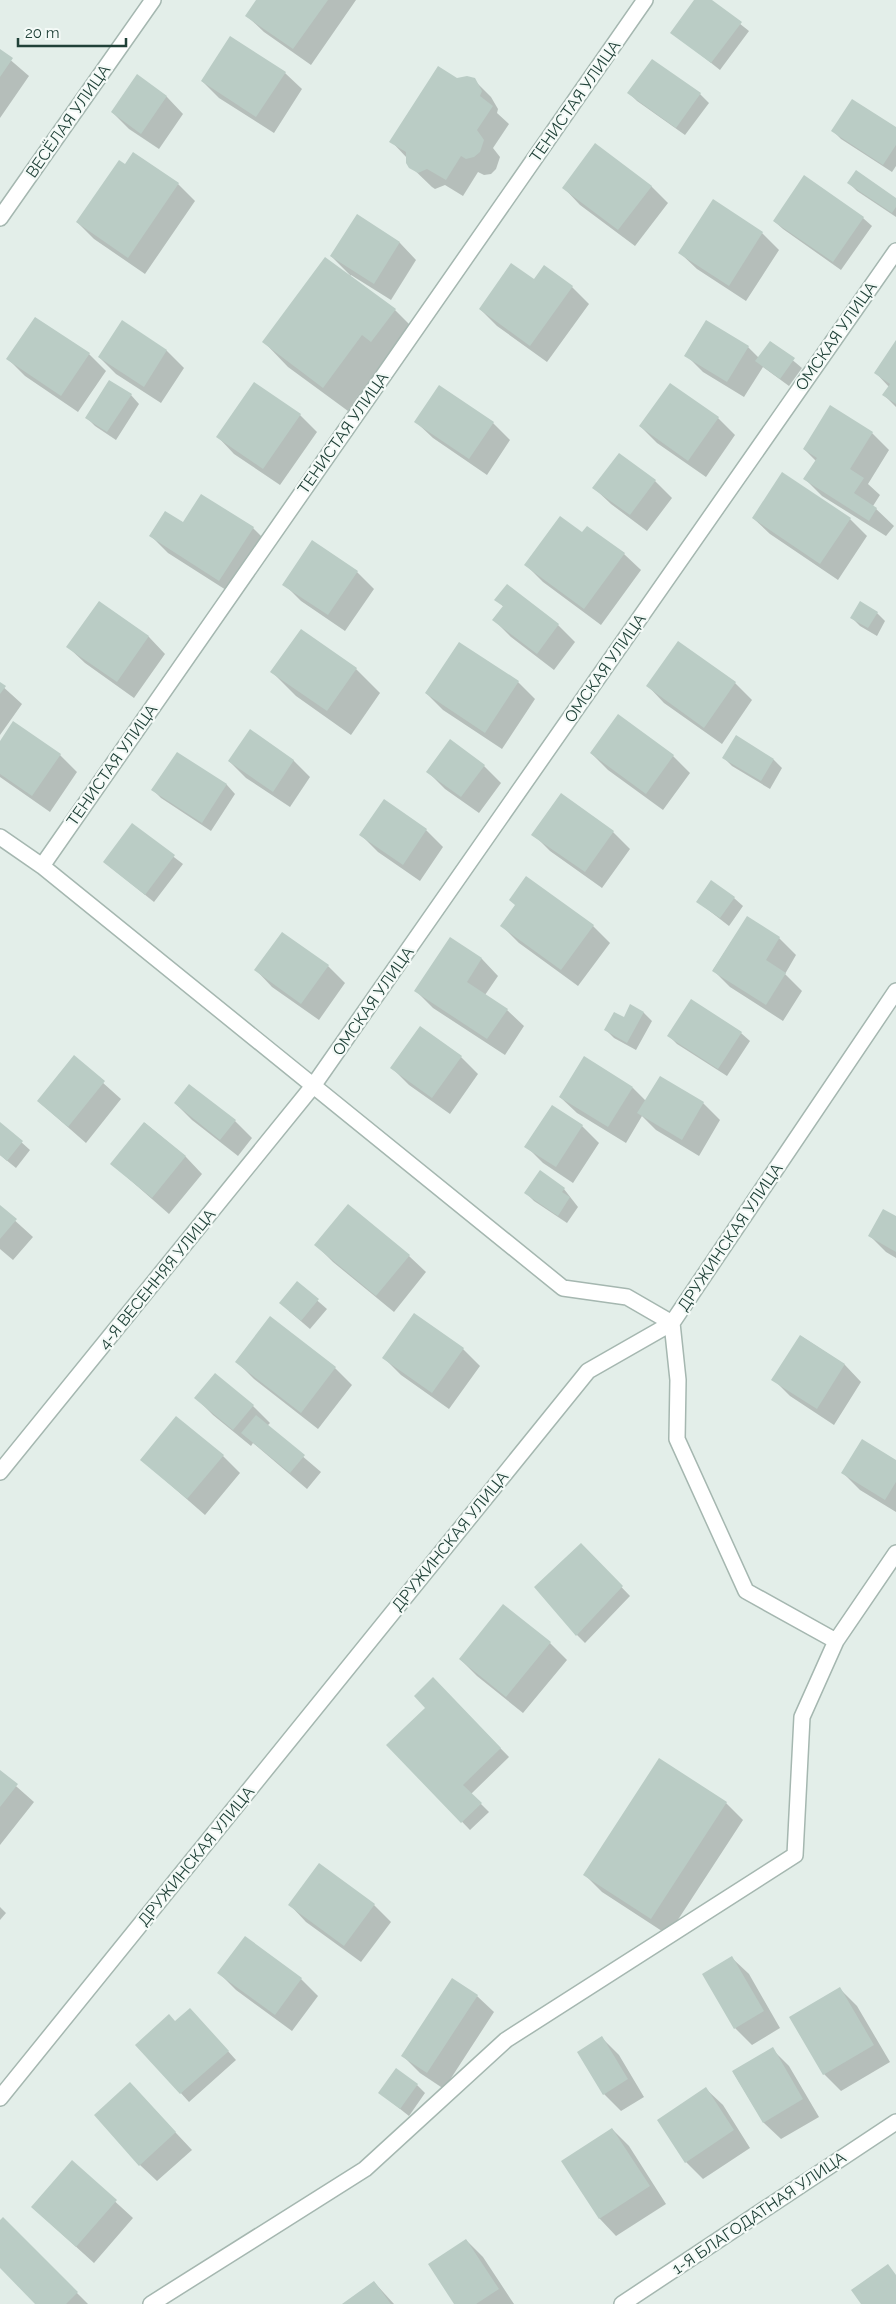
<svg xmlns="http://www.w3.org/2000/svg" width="896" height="2304" viewBox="0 0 896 2304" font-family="Raleway,sans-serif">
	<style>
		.shadow { fill: #0003 }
		.building { fill: #baccc5 }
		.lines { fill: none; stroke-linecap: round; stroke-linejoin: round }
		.minor-casing { stroke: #a5b7b0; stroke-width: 18 }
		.minor { stroke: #fff; stroke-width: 15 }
		.labels { text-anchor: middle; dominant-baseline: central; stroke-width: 4.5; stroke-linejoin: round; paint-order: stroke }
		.street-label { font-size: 16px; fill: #204138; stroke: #f4faf7 }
	</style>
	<rect width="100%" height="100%" fill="#e3eee9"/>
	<path class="shadow" d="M258,0h98l-45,65 -47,-33 -17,-16z
		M696,0h14l39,31 -29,39 -48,-38z
		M0,51l29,25 -29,42z
		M652,60l48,34 9,9 -24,32 -48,-34 -8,-8z
		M285,73l17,16 -28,44 -55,-35 -17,-17z
		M137,76l30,21 16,17 -24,35 -30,-20 -17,-17z
		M457,80h17l17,17 7,12 -1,4 12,11 -16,24 7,9 -4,12 -5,5 -7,1 -6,-3 -15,24 -18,-11 -10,4 -3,-2 -25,-24v-5l-16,-17z
		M896,129v37l-4,6 -51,-33 -8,-8z
		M125,166l53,18 17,17 -50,73 -51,-35 -17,-17z
		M805,177l58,41 9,8 -31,44 -58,-41 -9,-8z
		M849,183l47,16v18l-39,-26z
		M651,186l17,17 -33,43 -55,-41 -16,-17z
		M357,216l43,27 16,17 -25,40 -40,-25 -1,1 45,34 24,24 -32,24 -39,53 -60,-44 -24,-25 86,-67 -19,-19z
		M762,233l17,17 -33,51 -49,-32 -17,-16z
		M534,281l38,6 17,17 -42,58 -50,-36 -17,-17z
		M122,322l45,29 17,17 -23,35 -45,-29 -17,-17z
		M771,342l31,26 -13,18 -26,-19 -19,30 -41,-25 -17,-17 62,-8 11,11z
		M896,343v64l-12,-12 5,-8 -13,-14z
		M89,354l17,17 -28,41 -53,-36 -17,-17z
		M254,384l46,31 17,17 -37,53 -46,-31 -16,-17z
		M131,395l8,9 -23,36 -21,-14 -8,-8z
		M831,407l41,26 17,17 -21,34 12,11 -7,11 21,20 -8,10 -64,-40 -17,-17 11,-18 -12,-12z
		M718,418l17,17 -29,42 -49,-34 -17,-17z
		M416,422l77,1 17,17 -23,35 -54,-37z
		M655,481l17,17 -25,33 -36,-27 -17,-16z
		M753,518l97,1 17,17 -29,44 -68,-46z
		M183,524l70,4 17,17 -33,52 -69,-44 -17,-17z
		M582,534l42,20 17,16 -40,55 -58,-43 -17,-17z
		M357,572l17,17 -29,42 -44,-30 -17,-17z
		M496,600l62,25 17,17 -21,28 -43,-33 -17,-17 10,-13z
		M99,602l50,35 16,17 -31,44 -49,-35 -17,-16z
		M877,613l8,8 -8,15 -17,-10 -8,-8z
		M678,643l57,40 17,17 -30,44 -58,-41 -16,-17z
		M356,669l24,24 -29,42 -55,-39 -24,-24z
		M518,682l17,17 -33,50 -59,-39 -17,-17z
		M0,684l22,20 -22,31z
		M0,743l60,12 17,17 -27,40 -50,-35z
		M177,753l50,32 8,9 -24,37 -50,-33 -8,-8z
		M591,753l82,3 17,17 -27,37 -55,-40z
		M724,758l50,2 8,8 -12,21 -38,-23z
		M293,760l17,17 -20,30 -44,-29 -17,-17z
		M484,766l17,17 -22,30 -34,-24 -17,-17z
		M561,795l52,37 17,17 -28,39 -52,-37 -17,-17z
		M384,801l42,29 17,17 -23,34 -42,-29 -17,-17z
		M132,825l51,39 -29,38 -50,-40z
		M734,898l9,8 -14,20 -31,-24z
		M747,918l32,20 17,17 -11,19 17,17 -19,30 -53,-34 -17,-17z
		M502,926h91l17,17 -32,43 -59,-43z
		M450,939l32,20 16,17 -13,19 22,15 17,16 -19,29 -72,-47 -17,-17z
		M328,966l17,17 -26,37 -47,-33 -16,-17z
		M631,1006l13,7 8,8 -16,29 -22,-12 -8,-8 18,-11z
		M741,1033l9,8 -23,35 -50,-32 -8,-8z
		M74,1057l47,42 -35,44 -48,-42z
		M461,1057l17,17 -28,40 -41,-29 -17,-17z
		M633,1088l13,13 57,2 17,17 -21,36 -43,-26 -14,-14 -16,27 -49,-30 -17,-16z
		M175,1103l60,18 17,17 -14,18 -46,-36z
		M552,1107l30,19 17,17 -26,40 -30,-20 -17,-17z
		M0,1123l30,27 -14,18 -16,-13z
		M145,1123l41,34 16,17 -33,40 -57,-50z
		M564,1189l14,18 -11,16 -33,-22 -8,-8z
		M0,1207l33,30 -20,23 -13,-11z
		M896,1218v40l-10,-6 -17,-17z
		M316,1245l93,11 17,16 -32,40 -61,-50z
		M297,1283l30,26 -17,20 -21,-18z
		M801,1336l44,29 16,17 -27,43 -44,-29 -17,-17z
		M463,1349l17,17 -31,43 -48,-34 -17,-17z
		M237,1362l98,6 17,17 -34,44 -64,-50z
		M196,1398l57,8 17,17 -3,3 54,46 -14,17 -54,-46 -2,3 -38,-31z
		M223,1456l17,17 -35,42 -63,-55z
		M896,1461v51l-36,-22 -17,-17z
		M581,1545l49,51 -45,47 -8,-8z
		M504,1606l46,37 17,17 -44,53 -46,-37 -17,-17z
		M433,1679l76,78 -38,37 18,18 -19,18 -82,-85 38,-37z
		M0,1772l34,30 -34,43z
		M726,1803l17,17 -75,115 -66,-43 -17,-17z
		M290,1905h84l17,17 -30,40 -55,-40z
		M0,1907l6,6 -6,7z
		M732,1958l17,16 31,54 -28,17 -17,-17z
		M219,1973l82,6 17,17 -26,35 -56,-41z
		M840,1989l17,17 33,56 -49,29 -17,-17 -33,-56z
		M477,1996l17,16 -50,77 -24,-16 -17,-17z
		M198,2018l38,42 -47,42 -52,-57 39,-23z
		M602,2038l17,17 25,42 -23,14 -17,-17z
		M772,2049l17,17 30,51 -38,22 -17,-16 -31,-51z
		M130,2084l62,66 -35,31 -17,-16z
		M417,2085l8,8 -16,23 -29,-23z
		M706,2089l17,16 27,43 -47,31 -17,-17z
		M612,2129l17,17 37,58 -50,32 -16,-17 -37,-58z
		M72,2162l61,56 -39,45 -62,-56z
		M3,2219l85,85h-51l-37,-37v-45z
		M466,2240l17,17 31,47h-59z
		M374,2282l20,22h-50z"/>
	<path class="building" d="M256,0h72l-35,49 -48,-33z
		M694,0h18l30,22 -31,41 -41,-30z
		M230,36l56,36 -30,45 -55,-36z
		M0,49l13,9 -13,19z
		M652,59l49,34 -25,35 -49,-35z
		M438,66l19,12 10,-2 8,2 7,13 -2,5 13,10 -16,24 7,10 -4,12 -6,5 -8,2 -5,-3 -15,24 -19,-11 -9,4 -9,-5 -3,-5v-11l-17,-10z
		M137,74l30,22 -26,38 -30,-22z
		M852,99l44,28v18l-13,20 -52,-34z
		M595,143l57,43 -34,44 -56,-42z
		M133,152l46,31 -51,75 -52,-36 43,-62 6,4z
		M856,170l40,28v9l-4,6 -45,-30z
		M804,175l60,42 -31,45 -60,-41z
		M713,199l50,33 -34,54 -51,-33z
		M357,214l43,28 -26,42 -44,-28z
		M325,257l71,52 -25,33 -9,-7 -39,53 -61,-46z
		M511,263l23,16 10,-14 29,21 -43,60 -51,-37z
		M35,317l55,36 -29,43 -55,-37z
		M122,320l45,30 -23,37 -46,-30z
		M706,320l43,26 -22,36 -43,-26z
		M896,340v64l-14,-9 8,-11 -16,-11z
		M770,341l25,17 -15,21 -25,-18z
		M109,380l23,14 -25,38 -22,-14z
		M254,382l47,32 -38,55 -47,-32z
		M670,383l49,34 -31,44 -49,-35z
		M439,385l55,37 -25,37 -55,-37z
		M830,405l43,27 -23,37 14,9 -10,15 23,15 -8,13 -66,-42 14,-21 -14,-9z
		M619,453l37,27 -26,35 -38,-27z
		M782,472l69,46 -31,46 -68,-46z
		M201,494l53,33 -35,54 -70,-45 16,-25 18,11z
		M560,516l22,16 5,-6 38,27 -41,56 -60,-44z
		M312,540l46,31 -30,44 -46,-30z
		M507,584l52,40 -22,30 -45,-34 11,-14 -9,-6z
		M99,601l50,35 -32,46 -51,-35z
		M860,601l18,11 -10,16 -18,-10z
		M301,629l56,39 -30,43 -57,-39z
		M678,641l58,41 -32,46 -58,-42z
		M459,642l60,39 -34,52 -60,-40z
		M0,682l6,4 -6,8z
		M618,714l56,41 -28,39 -56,-41z
		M13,721l48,33 -29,42 -32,-22v-33z
		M250,729l44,31 -21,32 -45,-31z
		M736,735l38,24 -13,22 -39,-23z
		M450,739l35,26 -24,32 -35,-25z
		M177,752l50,32 -25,39 -51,-33z
		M561,793l53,38 -29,41 -54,-37z
		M384,799l43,30 -24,36 -44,-30z
		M132,823l43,32 -30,40 -42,-33z
		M526,876l68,49 -33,45 -61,-44 15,-21 -6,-5z
		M711,880l24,17 -15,21 -24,-16z
		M747,916l33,21 -14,23 20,13 -20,32 -54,-34z
		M282,932l47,33 -28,39 -47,-34z
		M450,937l32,21 -15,24 41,27 -21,30 -73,-48z
		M691,999l51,33 -24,37 -51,-33z
		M630,1004l14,8 -17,31 -23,-13 10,-18 10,5z
		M420,1026l42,30 -30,42 -42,-30z
		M74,1055l31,26 -37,46 -31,-26z
		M584,1056l49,31 -25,40 -49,-30z
		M660,1076l44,26 -22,38 -45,-27z
		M189,1084l47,36 -16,20 -46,-37z
		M552,1105l31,20 -27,42 -32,-20z
		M0,1122l23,19 -16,20 -7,-6z
		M144,1122l42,34 -34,42 -42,-34z
		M540,1170l25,18 -3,4 8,5 -12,19 -34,-23z
		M348,1204l62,51 -34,41 -62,-51z
		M0,1205l17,14 -17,20z
		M883,1209l13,7v36l-28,-16z
		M297,1281l22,18 -18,22 -22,-18z
		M414,1313l50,35 -32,45 -50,-35z
		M270,1316l66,51 -35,46 -66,-51z
		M800,1335l45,29 -28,45 -46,-29z
		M215,1373l39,32 -21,25 -39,-32z
		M256,1415l49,40 -15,18 -49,-40z
		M176,1416l48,39 -37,44 -47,-39z
		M862,1439l34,21v22l-11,18 -44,-27z
		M581,1543l42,43 -47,50 -42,-49z
		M503,1604l48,38 -45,55 -47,-38z
		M433,1677l68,71 -38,37 19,18 -21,20 -75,-78 39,-37 -11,-12z
		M659,1758l68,44 -76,117 -68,-44z
		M0,1770l18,14 -18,23z
		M319,1863l56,41 -31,42 -56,-41z
		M245,1936l57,42 -27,37 -58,-42z
		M732,1956l32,55 -30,18 -32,-55z
		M452,1978l26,17 -51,78 -26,-17z
		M840,1987l34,58 -51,30 -34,-58z
		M190,2008l39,43 -49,43 -45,-49 34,-31 6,7z
		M602,2036l26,43 -25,16 -26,-43z
		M773,2047l30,52 -40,24 -31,-52z
		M396,2068l22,16 -18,25 -22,-16z
		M130,2082l46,50 -37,34 -45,-51z
		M706,2087l28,43 -49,33 -28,-43z
		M612,2128l38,58 -51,33 -38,-58z
		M72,2160l45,40 -41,47 -45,-40z
		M3,2217l75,75 -12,12h-31l-35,-36v-48z
		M466,2239l33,50 -23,15h-22l-26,-40z
		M888,2264l8,11v29h-35l-10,-14z
		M374,2281l17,23h-49z"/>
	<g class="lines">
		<defs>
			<path id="minor" d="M0,218l153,-218
				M0,837l42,29 521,422 64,9 45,26 6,57 -1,59 69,152 90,50 -34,76 -7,138 -289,185 -141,129 -214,135
				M42,866l603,-866
				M0,1472l313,-386 583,-835
				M836,1641l60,-88
				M0,2098l588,-727 84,-48 224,-332
				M622,2304l274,-182"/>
		</defs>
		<use href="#minor" class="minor-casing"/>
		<use href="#minor" class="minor"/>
	</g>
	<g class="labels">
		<g class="street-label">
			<text transform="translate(575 101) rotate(-55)">ТЕНИСТАЯ УЛИЦА</text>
			<text transform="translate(68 121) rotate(-55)">ВЕСЁЛАЯ УЛИЦА</text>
			<text transform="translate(836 336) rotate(-55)">ОМСКАЯ УЛИЦА</text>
			<text transform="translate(343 433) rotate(-55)">ТЕНИСТАЯ УЛИЦА</text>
			<text transform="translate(605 668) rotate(-55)">ОМСКАЯ УЛИЦА</text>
			<text transform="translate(112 765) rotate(-55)">ТЕНИСТАЯ УЛИЦА</text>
			<text transform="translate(373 1001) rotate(-55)">ОМСКАЯ УЛИЦА</text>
			<text transform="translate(730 1237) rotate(-56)">ДРУЖИНСКАЯ УЛИЦА</text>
			<text transform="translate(157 1279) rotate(-51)">4-Я ВЕСЕННЯЯ УЛИЦА</text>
			<text transform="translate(450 1541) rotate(-51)">ДРУЖИНСКАЯ УЛИЦА</text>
			<text transform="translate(196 1856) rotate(-51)">ДРУЖИНСКАЯ УЛИЦА</text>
			<text transform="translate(759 2213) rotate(-34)">1-Я БЛАГОДАТНАЯ УЛИЦА</text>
		</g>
	</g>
	<path d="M18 38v8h108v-8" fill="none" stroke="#204138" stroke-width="2.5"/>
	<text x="25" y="38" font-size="15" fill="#204138" stroke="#f4faf7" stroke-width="4" paint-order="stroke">20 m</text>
</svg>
